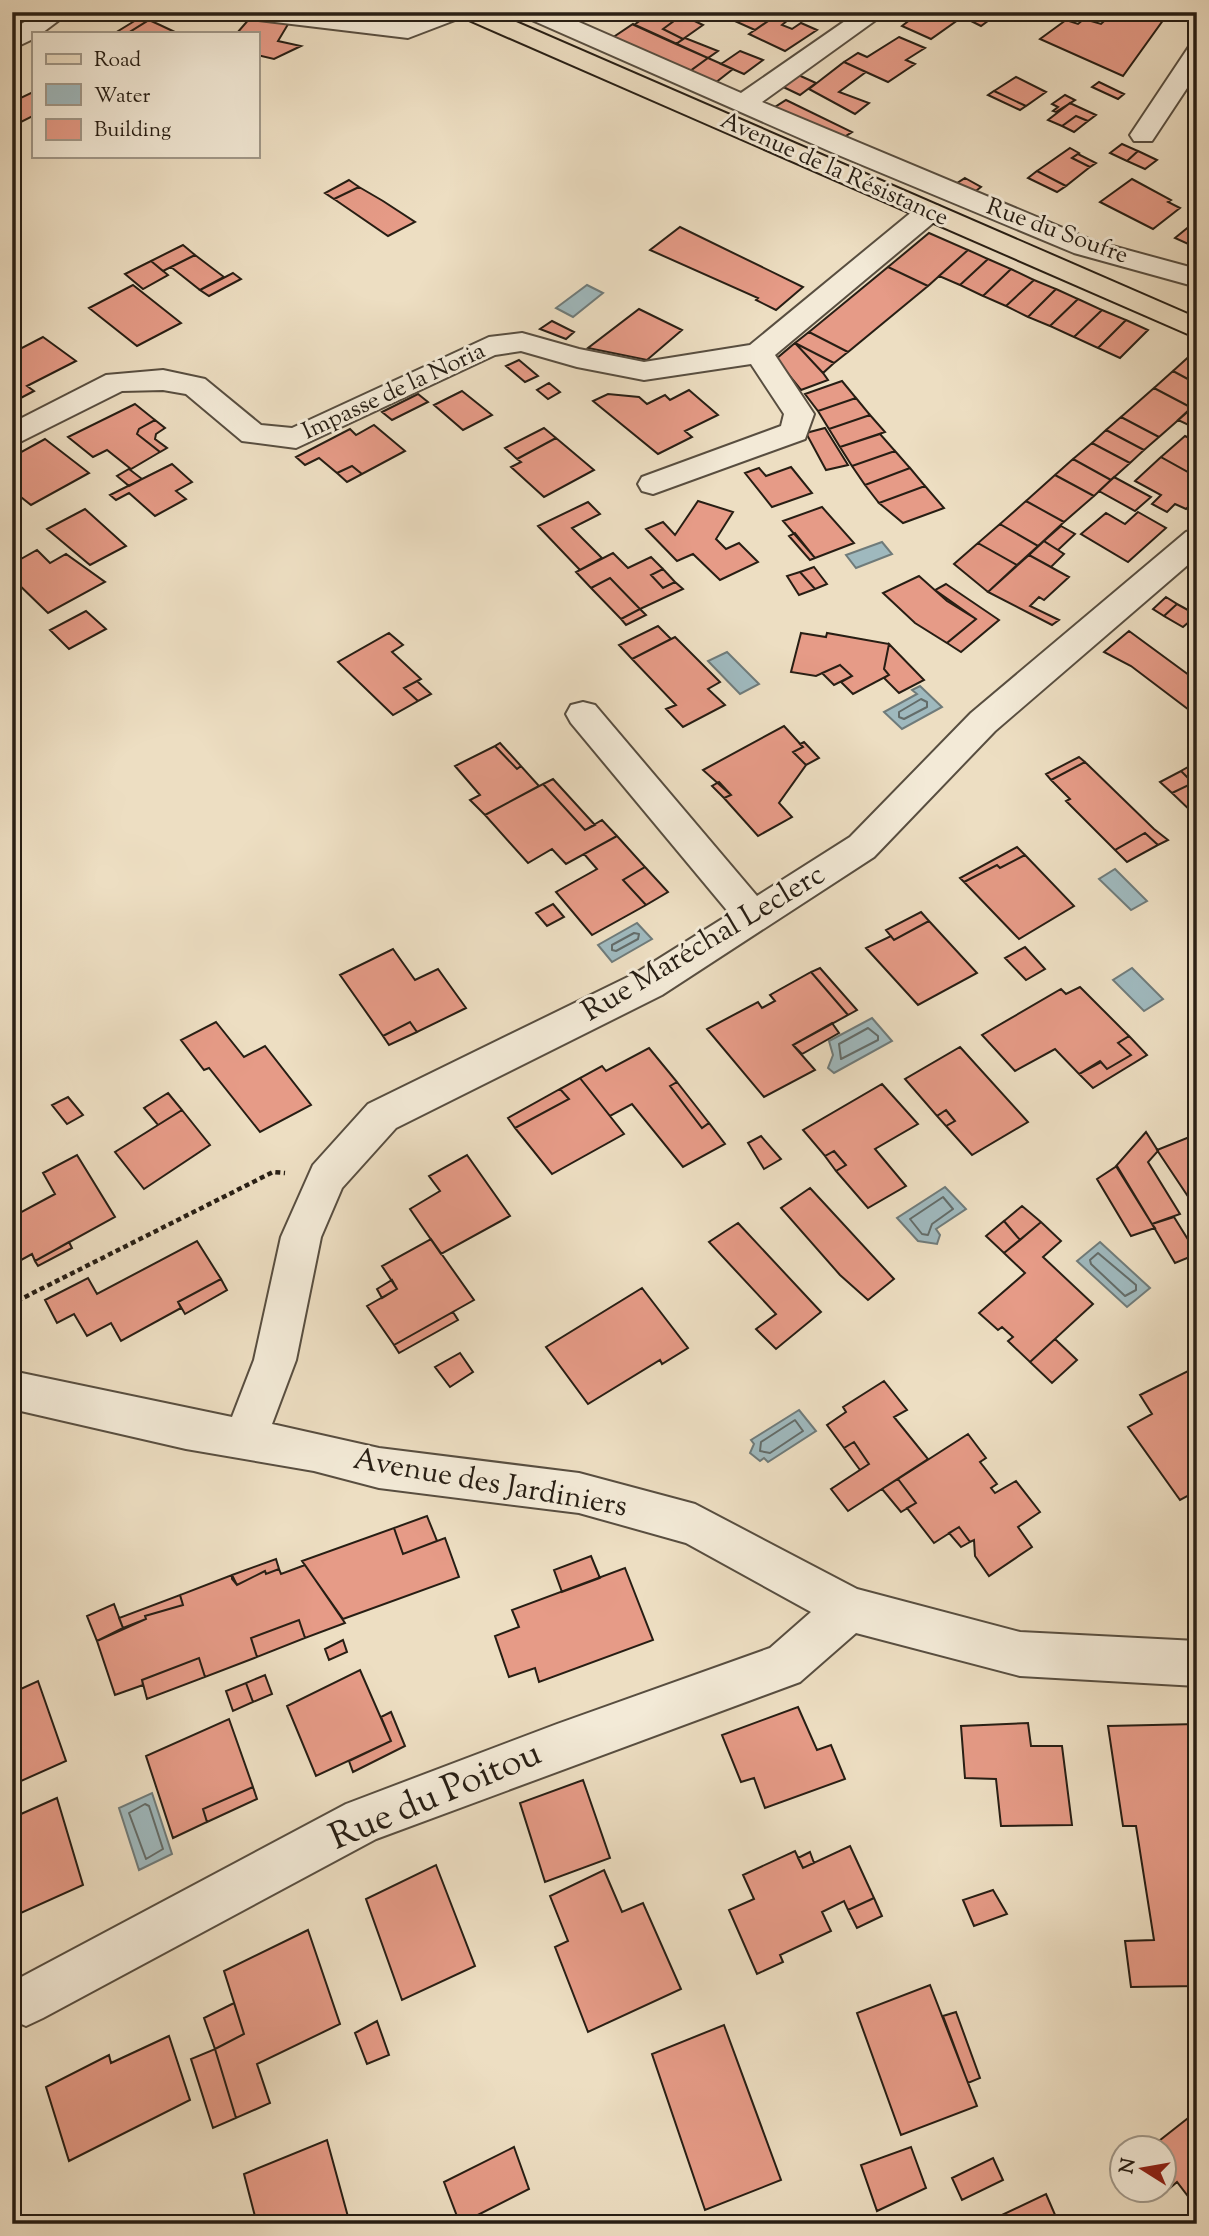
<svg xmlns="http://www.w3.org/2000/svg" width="1209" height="2236" viewBox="0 0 1209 2236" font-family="'Sorts Mill Goudy',serif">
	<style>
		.water { fill: #9fb9be; stroke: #6f7b7a; stroke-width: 2 }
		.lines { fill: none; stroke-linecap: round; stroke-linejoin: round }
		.shore { stroke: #636c69; stroke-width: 2 }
		.building { fill: #e69b87; stroke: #271e14; stroke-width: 2 }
		.minor-casing { stroke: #584e40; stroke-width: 4 }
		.major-casing { stroke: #271e14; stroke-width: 4 }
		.path-far1 { stroke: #271e14; stroke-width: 4.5; stroke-dasharray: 5 3.5; stroke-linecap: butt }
		.path { stroke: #271e14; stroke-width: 5; stroke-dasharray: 6 4.5; stroke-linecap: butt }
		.minor { fill: #f3ead7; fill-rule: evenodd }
		.major { fill: #eddec2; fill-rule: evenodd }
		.labels { text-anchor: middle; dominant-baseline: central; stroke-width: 6; stroke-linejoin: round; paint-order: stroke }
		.far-street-label { font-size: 24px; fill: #271e14; stroke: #f3ead7 }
		.street-label { font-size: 30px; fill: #271e14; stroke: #f3ead7 }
		.near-street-label { font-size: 37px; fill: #271e14; stroke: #f3ead7 }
	</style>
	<rect width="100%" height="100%" fill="#eddec2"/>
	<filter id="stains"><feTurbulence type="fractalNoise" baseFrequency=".00286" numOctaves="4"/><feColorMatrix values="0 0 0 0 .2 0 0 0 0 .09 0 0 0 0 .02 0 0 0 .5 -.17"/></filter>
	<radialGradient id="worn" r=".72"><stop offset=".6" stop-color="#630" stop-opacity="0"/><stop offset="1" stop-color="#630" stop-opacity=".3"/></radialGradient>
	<path class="water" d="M587,285l16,8 -30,24 -17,-9z
		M882,542l10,12 -36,14 -10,-13z
		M727,652l32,32 -19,10 -32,-33z
		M920,686l22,21 -40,22 -18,-17 33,-18 -5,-4z
		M1115,869l32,32 -16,9 -32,-31z
		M637,923l15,16 -40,23 -14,-17z
		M1132,968l31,31 -19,12 -31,-31z
		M872,1018l20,23 -58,32 -6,-5 5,-13 -4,-14z
		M945,1187l21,22 -30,20 4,6 -3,9 -19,-3 -21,-23z
		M1100,1242l50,46 -23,19 -50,-46z
		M799,1410l17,21 -48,31 -4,-4 -4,3 -10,-8 4,-9 -3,-4z
		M152,1793l20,61 -33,16 -20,-62z"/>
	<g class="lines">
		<path class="shore" d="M921,699l6,3v5l-23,12 -5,-2v-5z
			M634,933l5,1 -1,5 -22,12 -4,-1v-5z
			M868,1028l10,8v4l-37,19 -2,-15z
			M943,1197l10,12 -21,15 -4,11 -6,-1 -12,-15z
			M1098,1253l38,32v5l-11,6 -34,-32 -1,-4z
			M795,1420l8,11 -33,22 -10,-2 1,-9z
			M145,1804l4,2 14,43 -17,10 -17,-46z"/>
	</g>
	<path class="building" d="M343,12h71l-7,8 -65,-4z
		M652,12l22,9 -11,8 20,10 -7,5 -42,-19z
		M721,12h60l-26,18 -36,-16z
		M912,12h38l17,7 -9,1 -27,19 -29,-13 9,-7 -5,-2z
		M976,12h4l12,6 -11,8 -14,-7z
		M1114,12h55l-46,64 -83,-37 26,-19 12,4 6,-5 17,5z
		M682,15l21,10 -20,14 -20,-10z
		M777,15l11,5 -6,5 10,4 9,-6 16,7 -32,21 -36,-17z
		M141,17l8,3 -21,13h-13z
		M250,18l40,3 -12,20 23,5 -27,13 -17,-4v-22h-20z
		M149,20l11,5 17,8h-49z
		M633,24l75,34 -18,13 -78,-33z
		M899,37l26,11 -19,12 9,4 -27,18 -44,-20 14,-9 9,4z
		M685,38l33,13 -10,7 -32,-14z
		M740,51l23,9 -19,14 -23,-10z
		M708,58l25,11 -18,14 -25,-12z
		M844,62l22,10 -27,20 30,11 -14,11 -46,-25z
		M794,73l22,10 -16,12 -23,-11z
		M1016,77l30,15 -20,14 -32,-15z
		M1099,82l25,12 -6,5 -26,-12z
		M994,91l32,15 -6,4 -32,-15z
		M33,92v24l-18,9 -3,-23z
		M1065,95l10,5 -19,12 -3,-1 5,-4 -6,-3z
		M786,100l66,32 -14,9 -66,-32z
		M1070,103l2,1 24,11 -8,6 -12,-5 -14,10 -14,-6z
		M1076,116l12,5 -14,11 -12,-6z
		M1122,144l16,7 -11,10 -17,-8z
		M1070,148l9,5 -7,5 18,9 -24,19 -29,-15z
		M1138,151l19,9 -12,9 -18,-8z
		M1078,154l18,9 -6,4 -18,-9z
		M1037,171l29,15 -9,6 -29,-14z
		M965,178l16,9 -13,10 -20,-8z
		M1132,179l39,21 -3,2 12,6 -27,21 -53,-27z
		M349,180l10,7 -25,12 -9,-6z
		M359,187l24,14 32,21 -27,14 -54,-37z
		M1197,220v28l-22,-10z
		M680,227l123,60 -27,23 -20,-10 2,-2 -108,-48z
		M929,233l39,17 -40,36 -40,-19z
		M183,245l12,10 -32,16 -12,-10z
		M968,250l20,9 -28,26 -21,-9z
		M195,255l29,22 -24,13 -29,-23z
		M988,259l23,10 -28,27 -23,-11z
		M151,261l17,14 -25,14 -18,-15z
		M888,267l40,19 -80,66 -39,-20z
		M1011,269l23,11 -28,26 -23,-10z
		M233,273l8,6 -32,17 -9,-6z
		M1034,280l22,9 -28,28 -22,-11z
		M133,285l48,38 -44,23 -48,-38z
		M1056,289l22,10 -28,27 -22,-9z
		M1078,299l24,11 -28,27 -24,-11z
		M639,309l43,21 -35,30 -59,-12z
		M1102,310l24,10 -28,28 -24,-11z
		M1126,320l22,10 -28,28 -22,-10z
		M552,321l22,11 -8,7 -26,-10z
		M809,332l39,20 -14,11 -39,-20z
		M43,337l33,24 -49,25 7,5 -17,9 -5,-4v-43z
		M795,343l39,20 -11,10z
		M795,343l28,30 5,7 -27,10 -25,-31z
		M1195,351h2v33l-24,-13z
		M519,360l19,16 -13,6 -19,-16z
		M1173,371l24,13v19l-5,5 -38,-20z
		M842,381l14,17 -38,13 -13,-17z
		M549,383l11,9 -12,7 -11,-9z
		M1154,388l38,20 -33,29 -38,-20z
		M689,390l29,25 -33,16 7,6 -34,17 -65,-53 15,-7 31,3 8,7 18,-9 5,5z
		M462,391l30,24 -29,15 -29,-25z
		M418,394l10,8 -36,18 -10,-8z
		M856,398l14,17 -41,14 -11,-18z
		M135,404l20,16 -16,9 -2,5 23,18 -29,17 -24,-19 -14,7 -25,-20z
		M1190,409l7,3v17l-19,-9z
		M870,415l15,17 -45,15 -11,-18z
		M1121,417l38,20 -15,13 -38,-20z
		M155,420l10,8 -9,6 -1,5 12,9 -7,4 -23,-18 2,-5z
		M374,425l31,26 -43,23 -10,-8 -15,7 -18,-15 -14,7 -9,-8 54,-28 6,6z
		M544,428l12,10 -39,21 -12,-11z
		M825,428l23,37 -22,5 -20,-37z
		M1106,430l38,20 -14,13 -38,-20z
		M880,434l15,17 -43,15 -12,-19z
		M1185,436l12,6v35l-36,-20z
		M556,438l38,32 -50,27 -33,-30 10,-5 -4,-3z
		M45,439l44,34 -58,32 -19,-15v-33z
		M1092,443l38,20 -19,17 -38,-21z
		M895,451l15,17 -45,17 -13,-19z
		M1161,457l36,20v22l-11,10 -11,-5 -8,8 -15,-8 9,-9 -26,-14z
		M1073,459l38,21 -17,16 -39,-21z
		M172,464l20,18 -16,9 10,8 -31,17 -26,-23 -13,7 -6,-5z
		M352,466l10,8 -15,8 -10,-9z
		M791,467l21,26 -40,14 -27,-34 14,-5 7,8z
		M910,468l15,18 -46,17 -14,-18z
		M129,469l13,10 -13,7 -12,-10z
		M1055,475l39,21 -30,26 -38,-21z
		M1114,477l37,20 -16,14 -36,-20z
		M925,486l19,22 -41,15 -24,-20z
		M698,501l35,11 -17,27 10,10 13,-6 19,19 -38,18 -27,-26 -16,7 -31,-32 17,-7 12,13z
		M1026,501l38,21 -26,24 -38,-22z
		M588,502l12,12 -28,14 30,30 -22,12 -42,-44z
		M822,507l32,36 -39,15 -32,-37z
		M85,509l41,37 -36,19 -43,-36z
		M1138,512l28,16 -38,34 -47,-28 25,-21 19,11z
		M1000,524l38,22 -21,19 -39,-22z
		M1061,526l14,8 -17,16 -14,-9z
		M795,533l20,25 -5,2 -21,-24z
		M1044,541l20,13 -13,13 -22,-12z
		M978,543l39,22 -29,27 -34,-28z
		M37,550l13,13 16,-9 39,28 -57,31 -36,-35v-14z
		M613,553l15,15 23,-11 12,12 -12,6 12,13 12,-6 8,7 -43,20 -30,-31 -19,10 -15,-16z
		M1029,555l40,22 -25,23 -5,-3 -9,9 29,14 -7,5 -64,-33z
		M814,567l13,17 -12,5 -15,-17z
		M663,569l12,13 -12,6 -12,-13z
		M800,572l15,17 -16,6 -12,-19z
		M919,576l28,25 29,18 -29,24 -32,-20 -32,-30z
		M610,578l30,31 -19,10 -30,-31z
		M946,584l53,36 -38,32 -14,-9 29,-24 -41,-29z
		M1166,597l11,7 -13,12 -11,-7z
		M1177,604l20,11 -14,12 -19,-11z
		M640,609l6,6 -20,10 -5,-6z
		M86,611l20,18 -37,20 -19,-19z
		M658,626l13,13 -39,20 -13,-14z
		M1129,631l68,50v35l-66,-50 -27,-14z
		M389,633l14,12 -11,7 29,27 -17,9 14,13 -25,14 -55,-53z
		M801,633l25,4 1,-4 62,11 -5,25 5,6 -36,19 -12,-12 11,-6 -12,-11 -24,11 -25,-4z
		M675,637l45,45 -12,7 17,16 -42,22 -17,-18 10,-4 -44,-46z
		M889,644l35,36 -25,13 -15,-15 5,-3 -5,-6z
		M840,665l12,11 -18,9 -12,-12z
		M417,681l14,13 -13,7 -14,-13z
		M784,726l19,21 -10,5 13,13 -27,38 13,14 -34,19 -34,-38 7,-3 -28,-25z
		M804,742l15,16 -13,7 -13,-13 10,-5 -3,-3z
		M500,743l21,23 -4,3 -22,-23z
		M495,746l22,23 4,-3 18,20 -54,29 -15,-15 10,-5 -25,-29z
		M1079,757l6,5 -34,18 -5,-6z
		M1085,762l69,67 14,11 -10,5 -13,-12 -30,17 -49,-49 4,-2 -19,-19z
		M1197,762v55l-25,-24 21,-10 -12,-12z
		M1181,771l12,12 -21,10 -12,-11z
		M553,779l42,46 -10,5 -42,-46z
		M719,782l12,13 -7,3 -12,-12z
		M543,784l42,46 17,-10 15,16 -51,28 -14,-15 -24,14 -43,-48z
		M1145,833l13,12 -31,17 -12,-12z
		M617,836l28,31 -22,13 23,25 -54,30 -36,-43 41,-23 -13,-15z
		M1017,847l8,8 -25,13 -3,-3 -33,17 -4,-4z
		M1025,855l49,51 -55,33 -55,-57 33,-17 3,3z
		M645,867l23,25 -22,13 -23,-25z
		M553,904l11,13 -17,9 -11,-13z
		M921,912l8,9 -35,19 -8,-10z
		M929,921l48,52 -59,32 -52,-57 25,-12 3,4z
		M1025,947l20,22 -19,11 -21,-22z
		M393,949l22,31 23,-11 28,39 -49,24 -7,-10 -27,14 -43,-61z
		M820,968l37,42 -9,5 -37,-43z
		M811,972l37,43 -55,30 22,25 -51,27 -57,-68 51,-27 4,6 13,-7 -5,-6z
		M1080,987l49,49 -11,7 13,12 -24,14 -7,-8 -21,13 -24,-25 -40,22 -33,-36 79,-46 5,5z
		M216,1022l28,35 21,-11 46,59 -51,27 -51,-64 -5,2 -23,-30z
		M410,1022l7,10 -28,13 -6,-9z
		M832,1023l7,10 -37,21 -9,-9z
		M1129,1036l18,19 -54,33 -14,-14 22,-12 6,7 24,-14 -13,-12z
		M960,1047l68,75 -56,33 -26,-29 9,-5 -9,-11 -9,6 -32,-37z
		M649,1048l28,34 -7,4 32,42 7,-5 16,21 -42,23 -51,-63 -22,12 -30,-38 22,-12 4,5z
		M580,1078l44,56 -72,40 -37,-46 54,-29 -9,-10z
		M677,1082l32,41 -7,5 -32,-42z
		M882,1084l36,40 -43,25 31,37 -38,22 -32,-37 10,-6 -12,-14 -9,5 -22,-26z
		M560,1089l9,10 -54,29 -7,-10z
		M168,1093l14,17 -24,15 -14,-17z
		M68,1097l15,18 -16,9 -15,-19z
		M182,1110l28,35 -66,44 -29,-37z
		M946,1110l9,11 -9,5 -9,-10z
		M1146,1132l12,19 -10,11 32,52 -28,10 -36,-58z
		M1197,1134v76l-40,-60z
		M761,1136l20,23 -17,10 -16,-26z
		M834,1151l12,14 -10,6 -11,-15z
		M77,1155l38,62 -80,44 -3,-7 -20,11v-48l43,-23 -12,-21z
		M467,1155l43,61 -69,38 -31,-45 30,-18 -11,-15z
		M1117,1166l35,58 3,4 -24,8 -34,-57z
		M810,1188l84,91 -26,21 -28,-25 -59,-67z
		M1022,1206l19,16 -21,18 -16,-19z
		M1174,1217l23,37 -22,9 -23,-39z
		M1004,1221l16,19 -16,13 -18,-17z
		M1041,1222l20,19 -18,16 50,47 -63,58 -22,-21 5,-4 -11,-10 -4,3 -19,-17 46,-40 -21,-20z
		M738,1223l83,89 -45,37 -20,-20 20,-15 -67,-72z
		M431,1239l43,61 -80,45 -27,-39 30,-17 -15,-23z
		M197,1241l24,38 -43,23 3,6 -60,33 -10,-18 -24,13 -13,-22 -17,9 -12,-23 43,-22 9,16z
		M69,1242l3,6 -34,18 -3,-5z
		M221,1279l6,11 -42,24 -7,-12z
		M392,1280l5,9 -15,9 -5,-9z
		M642,1288l46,60 -26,16 -2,-4 -72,44 -42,-57z
		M453,1312l5,8 -59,33 -5,-8z
		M1055,1339l22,21 -25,23 -22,-21z
		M460,1353l13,19 -23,15 -15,-20z
		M1196,1367l1,124 -17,9 -52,-73 24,-13 -12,-19z
		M884,1381l23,29 -13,7 34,42 -80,52 -17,-22 38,-25 -15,-22 -10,6 -17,-23 19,-13 -3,-5z
		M968,1434l18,24 -6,4 17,22 -6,4 4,5 21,-12 24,31 -22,15 14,20 -43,29 -14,-20 -1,-16 -4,2 -11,-15 -25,16 -27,-35 9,-5 -18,-24z
		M854,1442l15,22 -9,6 -16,-22z
		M898,1479l18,24 -15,9 -19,-23z
		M427,1516l10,25 -34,13 -9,-26z
		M959,1527l11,15 -9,5 -12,-14z
		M394,1528l9,26 42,-16 14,39 -116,42 -41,-58z
		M591,1556l9,22 -38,14 -8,-22z
		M276,1559l3,10 -13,5 -1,-3 -28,14 -5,-6v-4z
		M305,1565l40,58 -40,15 -6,-18 -48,18 6,19 -52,20 -6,-19 -57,22 1,5 -28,10 -18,-54 49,-22 -1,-3 38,-11 -3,-10 52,-20 5,10 28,-14 1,3 13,-5 2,5z
		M625,1568l28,72 -114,42 -4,-14 -26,9 -14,-41 24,-9 -7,-17z
		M180,1595l3,10 -38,11 1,3 -23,9 -4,-10z
		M114,1604l9,24 -26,13 -10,-25z
		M299,1620l6,18 -48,19 -6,-19z
		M343,1640l4,12 -18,8 -4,-11z
		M199,1658l6,19 -58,22 -5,-19z
		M360,1670l31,71 -75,35 -29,-70z
		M265,1675l7,19 -19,8 -7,-19z
		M38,1681l28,80 -54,24v-92z
		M246,1683l7,19 -20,9 -7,-20z
		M798,1707l19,43 14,-5 14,34 -80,29 -11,-30 -13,4 -19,-47z
		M391,1712l14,34 -52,26 -4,-11 42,-20 -10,-24z
		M229,1719l24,68 -50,22 4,13 -34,16 -27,-82z
		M1028,1723l3,23h31l10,79 -71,1 -5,-47 -31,-1 -4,-52z
		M1197,1724v99h-6l6,35v128l-66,1 -6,-46 29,-1 -18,-114h-13l-15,-100z
		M583,1780l27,78 -65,24 -25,-79z
		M253,1787l4,12 -50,23 -4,-13z
		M57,1798l26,87 -71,32v-99z
		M850,1846l24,52 -26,12 -4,-9 -22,11 9,19 -51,24 3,7 -26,12 -28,-64 25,-11 -11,-24 52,-24 8,17z
		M810,1852l4,11 -11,5 -5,-10z
		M436,1865l39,101 -73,34 -36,-101z
		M604,1870l18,42 21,-9 38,86 -93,43 -33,-85 13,-6 -18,-45z
		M993,1890l14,24 -33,12 -11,-26z
		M874,1898l8,18 -25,12 -9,-18z
		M308,1930l32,94 -83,40 13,39 -34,15 -21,-69 29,-15 -20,-63z
		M930,1985l47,121 -76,29 -44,-122z
		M234,2003l10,31 -29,15 -11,-31z
		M956,2012l24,66 -12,5 -25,-67z
		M377,2021l12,34 -22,9 -12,-31z
		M724,2025l57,155 -76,30 -53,-156z
		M169,2036l21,64 -121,61 -23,-74 63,-32 2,8z
		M215,2049l21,69 -23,10 -22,-69z
		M1197,2111v97l-20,-26 -15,13 -3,-5h5v-42h-14z
		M327,2140l23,84h-93l-13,-50z
		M514,2147l15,42 -69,35 -16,-42z
		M911,2147l15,41 -49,23 -16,-46z
		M993,2158l10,22 -41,20 -10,-22z
		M1046,2194l13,30h-76z"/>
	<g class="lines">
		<defs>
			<path id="minor" d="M40,12h30l-28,21h-9v6l-21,10v-19z
				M238,12h80l88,10 25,-10h35l-3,5 -55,21 -158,-19 -9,-2z
				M522,12h34l185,81 117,-81h29l-125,90 332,139 103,28v18l-123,-34 -238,-99 -311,-137z
				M1197,45v28l-41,62 -4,6h-18l-4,-6 58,-87z
				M929,204l10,2 4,6 -4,6 -164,137 39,59 -9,25 -152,55 -11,-3 -4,-7 4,-7 139,-51 3,-12 -33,-50 -107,16 -67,-13 -56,-16 -26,4 -199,93 -54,-7 -56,-47 -23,-4 -41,1 -110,55v-23l94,-48 57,-5 42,9 56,46 31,3 197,-91 33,-4 57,16 65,13 106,-17 169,-139z
				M1197,529v28l-202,174 -121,126 -212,138 -266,133 -54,60 -21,49 -25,123 -24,64 107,24 200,25 116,31 162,85 163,43 177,9v45l-177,-10 -164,-43 -56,49 -424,157 -333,179 -17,8 -14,-6v-38l334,-178 211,-80 213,-76 41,-36 -125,-69 -107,-30 -200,-25 -65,-17 -128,-22 -174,-40v-38l220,46 22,-57 27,-123 32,-72 55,-61 268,-131 94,-59 -159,-191 -5,-9 5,-9 12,-3 12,3 162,191 93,-59 121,-124 215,-181z"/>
			<path id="major" d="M459,12h34l704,306v20l-735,-321z"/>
		</defs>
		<use href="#minor" class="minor-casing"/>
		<use href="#major" class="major-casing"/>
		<path class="path-far1" d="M17,1301l256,-129 12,1"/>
		<path class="path" d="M12,1303l8,-4"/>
		<use href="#minor" class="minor"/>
		<use href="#major" class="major"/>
	</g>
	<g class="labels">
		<g class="far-street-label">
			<text transform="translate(834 170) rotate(24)">Avenue de la Résistance</text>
			<text transform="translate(1057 232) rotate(20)">Rue du Soufre</text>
			<text transform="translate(394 392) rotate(-25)">Impasse de la Noria</text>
		</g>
		<g class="street-label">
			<text transform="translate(704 944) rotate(-31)">Rue Maréchal Leclerc</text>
			<text transform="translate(490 1484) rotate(10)">Avenue des Jardiniers</text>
		</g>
		<g class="near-street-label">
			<text transform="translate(436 1797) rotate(-23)">Rue du Poitou</text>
		</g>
	</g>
	<rect width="1209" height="2236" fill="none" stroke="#eddec2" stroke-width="42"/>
	<rect x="14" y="14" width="1181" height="2208" fill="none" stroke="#271e14" stroke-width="3.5"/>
	<rect x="21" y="21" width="1167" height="2194" fill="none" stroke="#271e14" stroke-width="2"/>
	<rect x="32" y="32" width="228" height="126" fill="#f3ead7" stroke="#a19889" stroke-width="2"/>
	<rect x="46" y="54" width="35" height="10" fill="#eddec2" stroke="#a19889" stroke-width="2"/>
	<text x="94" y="66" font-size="21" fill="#271e14">Road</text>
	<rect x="46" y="84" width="35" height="21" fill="#9fb9be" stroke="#a19889" stroke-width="2"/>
	<text x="94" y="102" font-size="21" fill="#271e14">Water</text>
	<rect x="46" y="119" width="35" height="21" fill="#e69b87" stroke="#a19889" stroke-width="2"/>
	<text x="94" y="136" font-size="21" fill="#271e14">Building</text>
	<g transform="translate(1143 2169) rotate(281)"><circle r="33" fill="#f3ead7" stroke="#a19889" stroke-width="2"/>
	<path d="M0-5L12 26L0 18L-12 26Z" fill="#8f2418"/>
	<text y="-10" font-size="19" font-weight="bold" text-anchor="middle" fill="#271e14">N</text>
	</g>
	<rect width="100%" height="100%" filter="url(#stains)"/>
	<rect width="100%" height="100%" fill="url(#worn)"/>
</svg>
